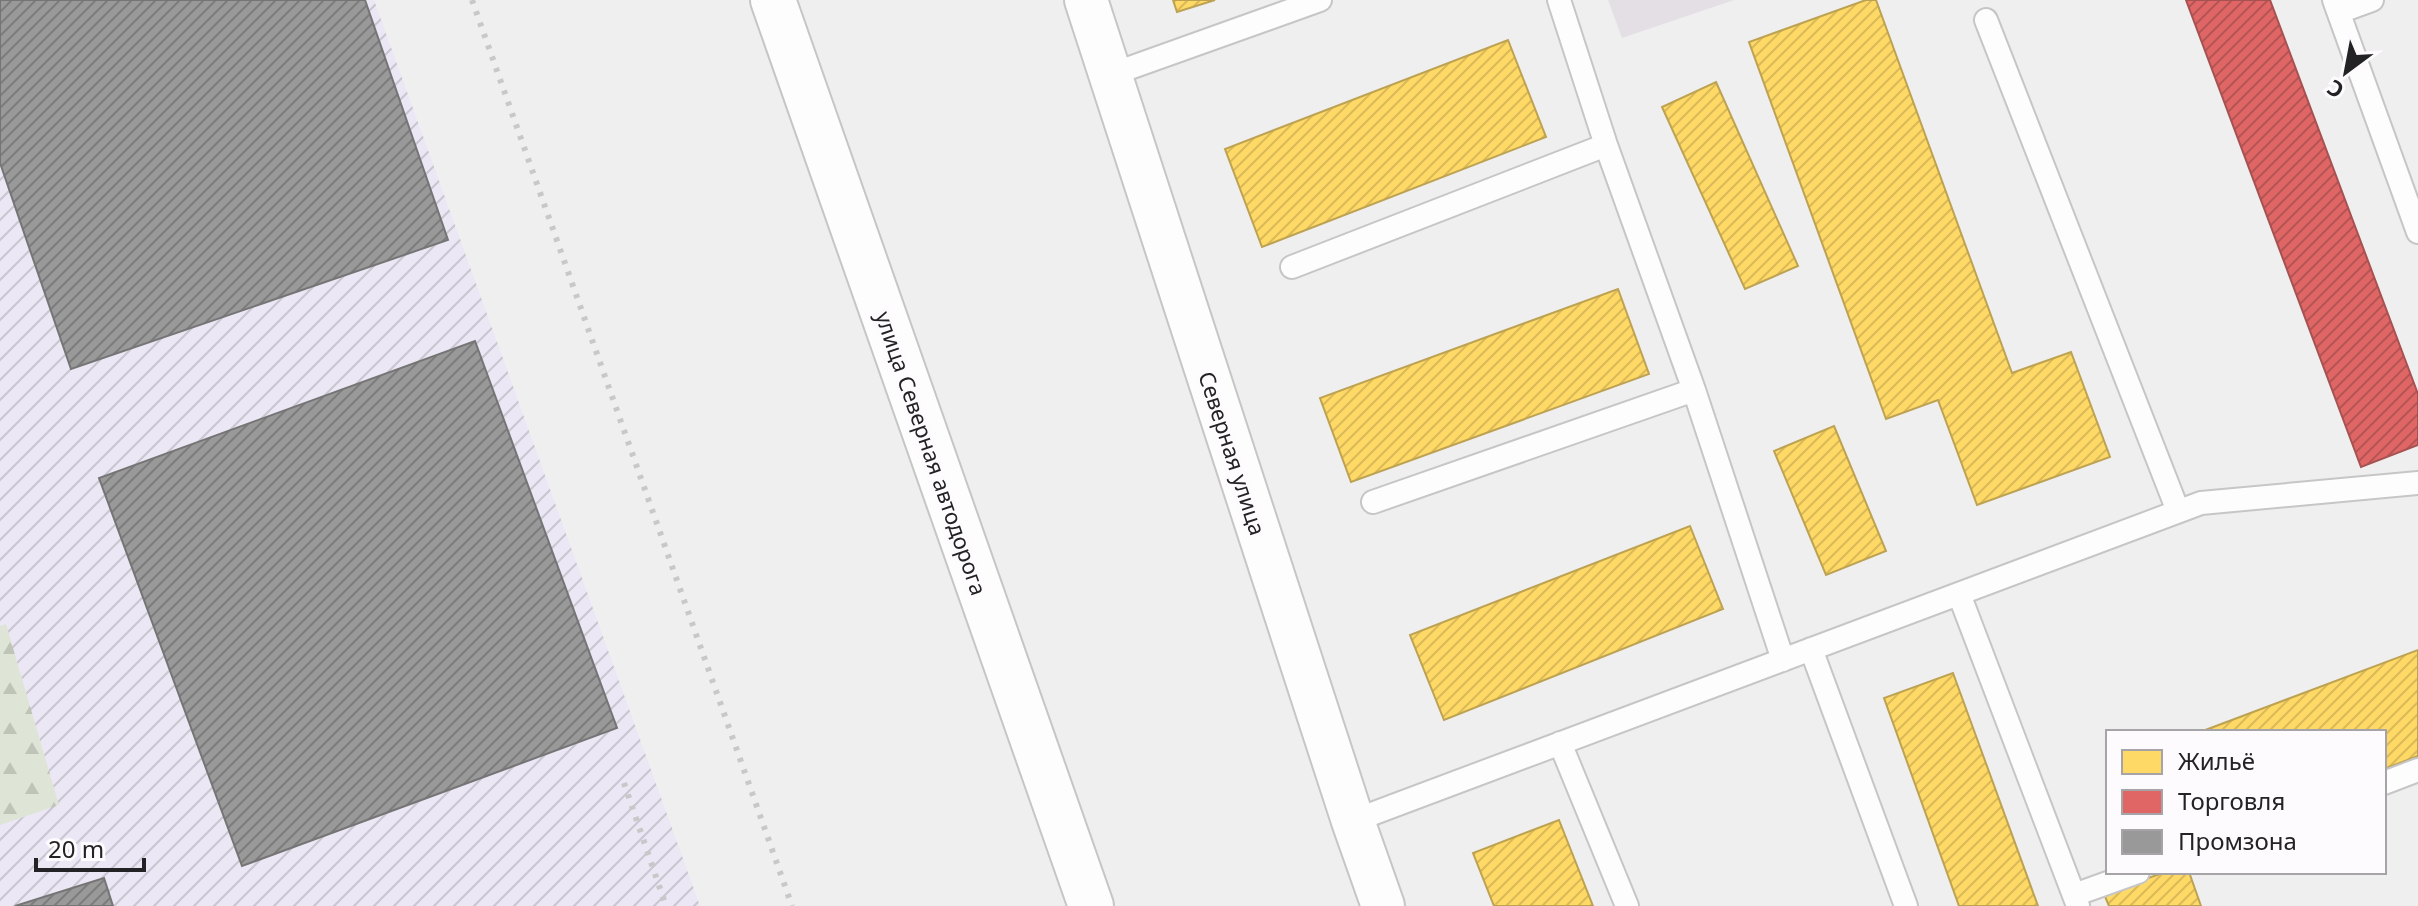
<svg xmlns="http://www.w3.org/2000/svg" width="2418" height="906" viewBox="0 0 2418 906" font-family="'Noto Sans',sans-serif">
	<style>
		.industrial { fill: url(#industrial-furrows) }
		.built { fill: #e4dfe5 }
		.forest { fill: url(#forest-firs) }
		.homes { fill: url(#homes-hatch); stroke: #bda252; stroke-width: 2 }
		.shops { fill: url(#shops-hatch); stroke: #a75252; stroke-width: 2 }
		.industry { fill: url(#industry-hatch); stroke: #767576; stroke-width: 2 }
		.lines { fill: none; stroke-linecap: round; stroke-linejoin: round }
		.service-casing { stroke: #c7c6c7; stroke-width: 26 }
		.minor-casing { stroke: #c7c6c7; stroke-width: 46 }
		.secondary-casing { stroke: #c7c6c7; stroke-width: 48 }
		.service { stroke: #fdfdfd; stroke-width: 22 }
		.minor { stroke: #fdfdfd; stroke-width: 42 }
		.secondary { stroke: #fdfdfd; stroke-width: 44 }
		.rail { stroke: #c8c8c9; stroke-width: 6; stroke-dasharray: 4 8; stroke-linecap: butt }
		.labels { text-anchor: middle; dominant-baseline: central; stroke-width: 8; stroke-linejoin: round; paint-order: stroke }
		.street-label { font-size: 22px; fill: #232224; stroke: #fefbff }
	</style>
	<defs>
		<pattern id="industrial-furrows" width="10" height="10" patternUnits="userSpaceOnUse" patternTransform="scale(2)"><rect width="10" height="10" fill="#ece7f4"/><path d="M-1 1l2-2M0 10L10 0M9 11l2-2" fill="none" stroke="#cac6d1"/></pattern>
		<pattern id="forest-firs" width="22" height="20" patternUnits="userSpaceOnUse" patternTransform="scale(2)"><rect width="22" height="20" fill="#dee5d7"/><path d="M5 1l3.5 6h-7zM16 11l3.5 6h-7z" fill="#bec4b8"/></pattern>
		<pattern id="homes-hatch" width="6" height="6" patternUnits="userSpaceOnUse" patternTransform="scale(2)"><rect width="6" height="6" fill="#ffd966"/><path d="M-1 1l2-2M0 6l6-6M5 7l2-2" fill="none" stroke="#daba58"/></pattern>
		<pattern id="shops-hatch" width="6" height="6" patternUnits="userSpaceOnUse" patternTransform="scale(2)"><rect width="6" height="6" fill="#e06666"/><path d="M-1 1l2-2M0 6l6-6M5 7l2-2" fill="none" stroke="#b55454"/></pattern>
		<pattern id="industry-hatch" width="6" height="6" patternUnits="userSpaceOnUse" patternTransform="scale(2)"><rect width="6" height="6" fill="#999"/><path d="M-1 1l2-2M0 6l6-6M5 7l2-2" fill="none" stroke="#7c7c7d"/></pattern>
	</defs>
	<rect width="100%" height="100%" fill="#f0eff0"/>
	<path class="industrial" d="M0,0h374l326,906h-700z"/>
	<path class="built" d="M1608,0h126l-112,38z"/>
	<path class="forest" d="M6,624l53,181 -59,20v-199z"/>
	<path class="homes" d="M1173,0h42l-38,12z
		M1866,0h10l136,373 59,-21 39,105 -133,48 -39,-105 -52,19 -137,-377z
		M1508,40l38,97 -284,110 -37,-98z
		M1716,82l82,184 -53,23 -83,-182z
		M1618,289l31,85 -298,108 -31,-84z
		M1834,426l52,125 -60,24 -52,-124z
		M1690,526l33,83 -279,111 -34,-85z
		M2418,650v106l-34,13v-37h-184z
		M1953,673l85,233h-79l-75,-208z
		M1559,820l34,86h-99l-21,-53z
		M2165,872h24l12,34h-92l-5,-12z"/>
	<path class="shops" d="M2186,0h84l148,394v51l-57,22z"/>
	<path class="industry" d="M0,0h365l83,240 -377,129 -71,-206z
		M475,341l142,387 -375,138 -143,-388z
		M104,878l9,28h-98z"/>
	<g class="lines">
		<defs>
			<path id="service" d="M1559,0l47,145 88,245 89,270
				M2334,0l84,232
				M2339,12l33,-12
				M1986,20l192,491
				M1110,75l210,-75
				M1292,267l314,-122
				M1373,502l321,-112
				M1959,594l119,312
				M1811,649l95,257
				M1560,743l67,163
				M2384,783l34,-13
				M1353,821l848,-318 217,-20
				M2074,895l64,-23"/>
			<path id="minor" d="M1086,0l267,821 30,85"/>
			<path id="secondary" d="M773,0l318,906"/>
		</defs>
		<use href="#service" class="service-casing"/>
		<use href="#minor" class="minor-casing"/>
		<use href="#secondary" class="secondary-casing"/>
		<use href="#service" class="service"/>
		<use href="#minor" class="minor"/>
		<use href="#secondary" class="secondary"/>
		<path class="rail" d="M472,0l320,906
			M624,783l42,123"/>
	</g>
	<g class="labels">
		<g class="street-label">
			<text transform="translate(932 453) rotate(71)">улица Северная автодорога</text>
			<text transform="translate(1233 453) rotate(72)">Северная улица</text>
		</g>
	</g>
	<rect x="2106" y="730" width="280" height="144" fill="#fefbff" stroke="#a6a4a7" stroke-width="2"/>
	<rect x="2122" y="750" width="40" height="24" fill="#ffd966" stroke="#a6a4a7" stroke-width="2"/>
	<text x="2178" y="770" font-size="24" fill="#232224">Жильё</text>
	<rect x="2122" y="790" width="40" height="24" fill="#e06666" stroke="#a6a4a7" stroke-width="2"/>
	<text x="2178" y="810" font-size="24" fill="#232224">Торговля</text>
	<rect x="2122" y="830" width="40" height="24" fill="#999999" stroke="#a6a4a7" stroke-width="2"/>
	<text x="2178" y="850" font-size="24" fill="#232224">Промзона</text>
	<g transform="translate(2346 72) rotate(212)" stroke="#fefbff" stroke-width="6" paint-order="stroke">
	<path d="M0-6L14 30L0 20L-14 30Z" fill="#232224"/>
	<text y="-12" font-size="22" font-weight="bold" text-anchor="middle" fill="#232224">С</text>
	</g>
	<path d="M36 858v12h108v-12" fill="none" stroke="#232224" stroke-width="4"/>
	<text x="48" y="858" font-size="24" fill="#232224" stroke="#fefbff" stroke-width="6" paint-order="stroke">20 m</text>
</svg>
